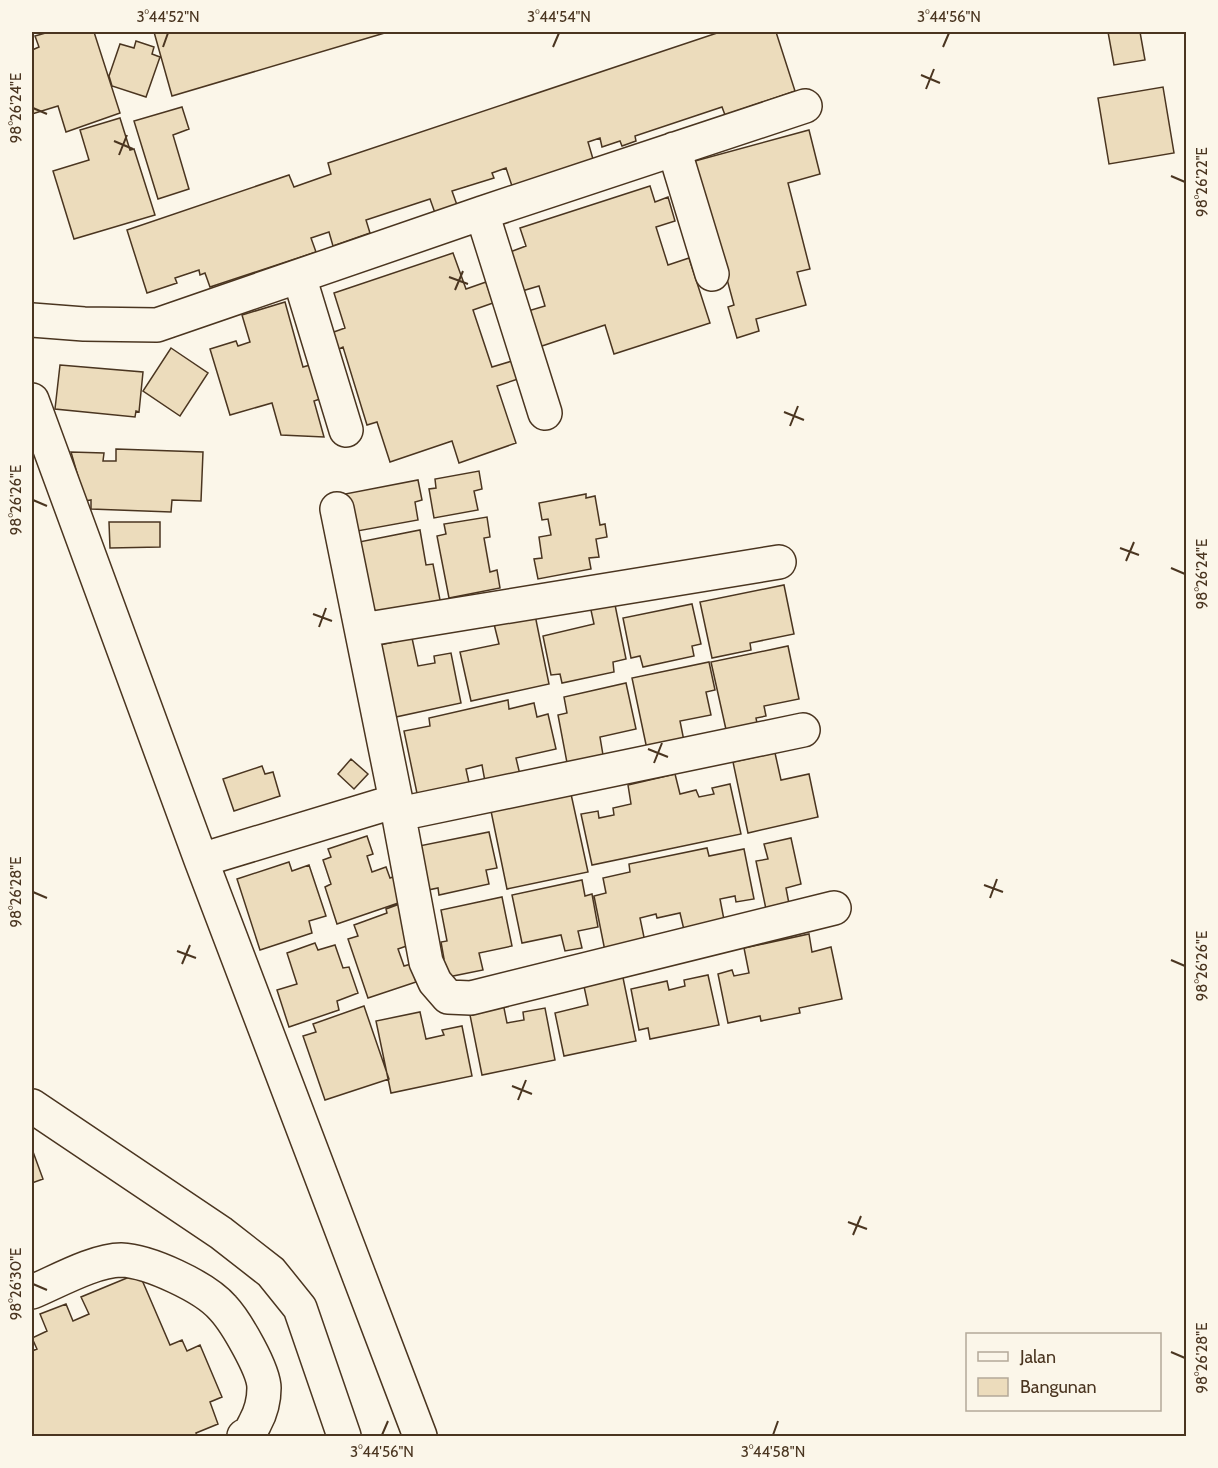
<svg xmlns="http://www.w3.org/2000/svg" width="1218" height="1468" viewBox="0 0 1218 1468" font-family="Cabin,sans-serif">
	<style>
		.building { fill: #ecdcbc; stroke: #4a3520; stroke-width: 1.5 }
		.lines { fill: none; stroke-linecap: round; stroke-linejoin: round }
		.minor-casing { stroke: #4a3520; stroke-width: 36 }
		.minor { stroke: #fbf6e9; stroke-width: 33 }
		.ticks { fill: none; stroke: #4a3520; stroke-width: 2 }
		.neatline { fill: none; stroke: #4a3520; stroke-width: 2 }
		.ticks-label { font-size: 15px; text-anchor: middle; fill: #4a3520 }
	</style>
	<rect width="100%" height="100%" fill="#fbf6e9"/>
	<path class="building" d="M49,32h45l26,81 -54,19 -8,-26 -26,8v-64l7,-3 -4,-11z
		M154,32h234l-216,64z
		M720,32h56l19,59 -70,24 -3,-8 -87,29 1,5 -14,5 -2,-5 -18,6 -2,-9 -12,4 5,17 -81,27 -6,-18 -14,5 2,5 -42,13 5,14 -22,8 -5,-14 -64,21 4,13 -37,13 -4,-14 -18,6 5,14 -106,35 -5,-14 -5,2 -1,-5 -24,8 2,5 -30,10 -20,-63 162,-55 5,12 37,-13 -3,-11z
		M1108,32h32l5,28 -31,5z
		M136,41l18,6 -2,7 8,3 -14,40 -34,-11 -3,-10 11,-32 14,4z
		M1163,87l11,66 -65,11 -11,-66z
		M182,107l7,22 -16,6 16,54 -31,10 -24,-78z
		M120,118l10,32 4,-1 21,66 -81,24 -21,-68 36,-11 -9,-30z
		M809,130l11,44 -32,9 22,86 -13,3 9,33 -50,14 3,12 -22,7 -9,-31 6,-2 -39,-144z
		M650,186l5,16 13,-5 7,24 -19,6 12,38 21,-7 21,65 -96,31 -9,-29 -66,22 -11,-36 17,-5 -6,-20 -17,5 -12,-39 16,-6 -6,-18z
		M453,253l13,36 20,-7 7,21 -20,7 19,57 20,-6 6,18 -21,7 19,57 -57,20 -7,-22 -62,21 -13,-40 -10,3 -24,-78 -6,3 -6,-17 14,-5 -11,-35z
		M285,302l18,65 7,-2 10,34 -6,2 10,36 -43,-2 -9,-32 -42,12 -20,-66 26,-8 2,5 12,-4 -8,-27z
		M171,348l37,25 -28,43 -37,-25z
		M60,365l83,7 -4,40 -3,-1 -1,6 -80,-8z
		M116,449l87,3 -2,49 -29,-1 -1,12 -80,-3v-9l-6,1 -14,-49 33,1 -1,8h13z
		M479,471l3,18 -8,2 4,19 -44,8 -5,-29 7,-1 -1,-9z
		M418,480l4,20 -7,2 3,18 -66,12 -7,-38z
		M586,494v4l9,-2 5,29 5,-1 2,13 -11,2 3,18 -10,1 2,11 -53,10 -4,-20 8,-1 -3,-21 12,-2 -3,-16 -6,1 -3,-17z
		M487,517l3,20 -6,1 6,34 7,-2 3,18 -51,10 -12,-62 9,-2 -2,-10z
		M109,522h51v25l-50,1z
		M420,530l6,35 7,-1 8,41 -73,14 -14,-76z
		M784,585l10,49 -44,9 1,7 -39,8 -12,-56z
		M613,595l13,64 -13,3 1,10 -52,11 -2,-9 -9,1 -8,-39 51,-12 -5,-23z
		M692,604l9,40 -9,2 2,10 -51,11 -3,-11 -9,2 -8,-40z
		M535,615l14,69 -78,17 -11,-49 39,-8 -5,-20z
		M412,638l6,28 17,-3 -1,-7 17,-3 10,50 -70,15 -16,-72z
		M788,646l11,53 -35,7 2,10 -10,2 2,10 -31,6 -16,-72z
		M709,662l6,28 -9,2 5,23 -31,6 5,25 -37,8 -16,-76z
		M626,683l10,46 -36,8 4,24 -36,7 -10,-53 9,-2 -3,-16z
		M508,700l1,9 25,-6 3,14 11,-3 8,35 -40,9 5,21 -35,8 -4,-22 -16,4 4,18 -52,11 -14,-67 26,-5 -1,-8z
		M775,753l6,27 28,-6 9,43 -70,16 -15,-71z
		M351,759l17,15 -14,15 -16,-15z
		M262,766l3,8 8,-2 7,24 -46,15 -11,-32z
		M675,774l5,20 16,-4 3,7 15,-3 -2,-6 18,-4 11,50 -149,31 -11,-51 17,-3 1,7 15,-3 -1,-7 18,-4 -3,-19z
		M571,794l17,78 -81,17 -16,-78z
		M489,832l8,36 -11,2 3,14 -50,11 -1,-7 -10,2 -9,-44z
		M367,836l6,18 -6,2 5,16 14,-5 4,11 9,-3 8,25 -70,24 -12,-37 6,-3 -8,-24 8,-3 -3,-8z
		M791,838l10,46 -15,4 4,21 -23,5 -11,-53 12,-2 -4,-15z
		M707,848l2,8 35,-7 10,50 -18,3 -1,-6 -15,3 5,26 -40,9 -5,-21 -23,5 -1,-4 -16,4 5,24 -40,9 -11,-55 12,-3 -3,-15 27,-6 -1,-8z
		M289,862l3,9 17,-6 17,51 -17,5 3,12 -52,17 -23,-71z
		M582,880l3,16 7,-2 6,33 -20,4 4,17 -17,3 -4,-16 -39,8 -10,-48z
		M502,897l10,49 -33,7 4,17 -40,8 -4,-18 5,-1 -3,-17 6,-1 -6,-31z
		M405,902l13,40 -20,7 6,17 7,-2 5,18 -48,16 -20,-59 10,-3 -4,-11 33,-12 -1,-4z
		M809,934l3,18 19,-5 11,52 -43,9 1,5 -39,8 -1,-5 -32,7 -10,-49 14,-4 2,6 15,-3 -5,-25z
		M315,943l3,7 17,-5 8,23 6,-1 9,26 -21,8 2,9 -50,17 -12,-37 20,-6 -10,-31z
		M621,968l15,73 -72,15 -9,-43 33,-8 -6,-28z
		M708,975l11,50 -69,14 -2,-11 -9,2 -8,-41 36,-8 2,9 16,-4 -1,-6z
		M502,998l5,25 17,-3 -1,-8 22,-4 10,52 -73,15 -14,-70z
		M364,1006l25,73 -64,21 -22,-64 13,-4 -3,-8z
		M420,1012l6,27 18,-4 -2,-5 20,-4 10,50 -81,17 -15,-72z
		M32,1149l11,30 -11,4z
		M139,1273l31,72 12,-5 5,11 13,-6 22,52 -12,5 8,22 -22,9 1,3h-165v-85l5,-2 -5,-11 15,-7 -7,-17 26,-10 7,17 16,-7 -8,-17z"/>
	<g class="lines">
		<defs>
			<path id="minor" d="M674,149l38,125
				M482,213l63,200
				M299,276l47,154
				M32,320l52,4 73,1 325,-112 323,-107
				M32,400l169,460 219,576
				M337,509l59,292 30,161 9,20 13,15 23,1 363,-90
				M362,630l417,-68
				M399,814l404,-84
				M201,860l195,-59
				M32,1106l189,127 50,39 29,36 44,128
				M32,1292c24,-10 63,-32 89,-32 28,1 84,27 102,48 13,14 41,62 41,80 0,14 -3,24 -9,35 -3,6 -5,11 -11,13"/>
		</defs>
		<use href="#minor" class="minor-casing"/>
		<use href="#minor" class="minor"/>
	</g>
	<path class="ticks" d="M163,47l5,-14M553,47l6,-14M943,47l6,-14M921,75l19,8M926,89l8,-20M33,108l14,6M114,141l19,8M119,155l8,-20M1171,176l14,6M449,277l19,7M455,290l8,-19M784,412l20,8M790,426l8,-20M33,500l14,6M1120,548l19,7M1126,561l8,-19M1171,568l14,6M313,614l19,7M319,627l7,-19M648,749l20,8M654,763l8,-20M984,885l19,7M33,892l14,6M990,898l7,-19M177,951l19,7M1171,960l14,6M182,964l8,-19M512,1086l20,8M518,1100l8,-20M848,1222l19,7M853,1235l8,-19M33,1284l14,6M1171,1352l14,6M382,1435l6,-14M773,1435l5,-14"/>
	<rect width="1218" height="1468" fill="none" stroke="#fbf6e9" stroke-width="66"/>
	<rect x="966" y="1333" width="195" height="78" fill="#fbf6e9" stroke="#b4a999" stroke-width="1.5"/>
	<rect x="978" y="1352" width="30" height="9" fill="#fbf6e9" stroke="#b4a999" stroke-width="1.5"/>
	<text x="1020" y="1363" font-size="18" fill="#4a3520">Jalan</text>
	<rect x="978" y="1378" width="30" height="18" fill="#ecdcbc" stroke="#b4a999" stroke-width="1.5"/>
	<text x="1020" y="1393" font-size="18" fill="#4a3520">Bangunan</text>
	<rect x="33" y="33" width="1152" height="1402" class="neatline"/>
	<g class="ticks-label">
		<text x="168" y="22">3°44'52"N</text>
		<text x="559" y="22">3°44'54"N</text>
		<text x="949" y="22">3°44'56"N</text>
		<text transform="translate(16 108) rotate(-90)" y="5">98°26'24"E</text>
		<text transform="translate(1202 182) rotate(-90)" y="5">98°26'22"E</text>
		<text transform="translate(16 500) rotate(-90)" y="5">98°26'26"E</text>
		<text transform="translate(1202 574) rotate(-90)" y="5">98°26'24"E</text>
		<text transform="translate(16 892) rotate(-90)" y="5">98°26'28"E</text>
		<text transform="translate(1202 966) rotate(-90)" y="5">98°26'26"E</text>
		<text transform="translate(16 1284) rotate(-90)" y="5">98°26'30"E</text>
		<text transform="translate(1202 1358) rotate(-90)" y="5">98°26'28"E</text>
		<text x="382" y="1457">3°44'56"N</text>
		<text x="773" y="1457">3°44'58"N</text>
	</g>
</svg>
